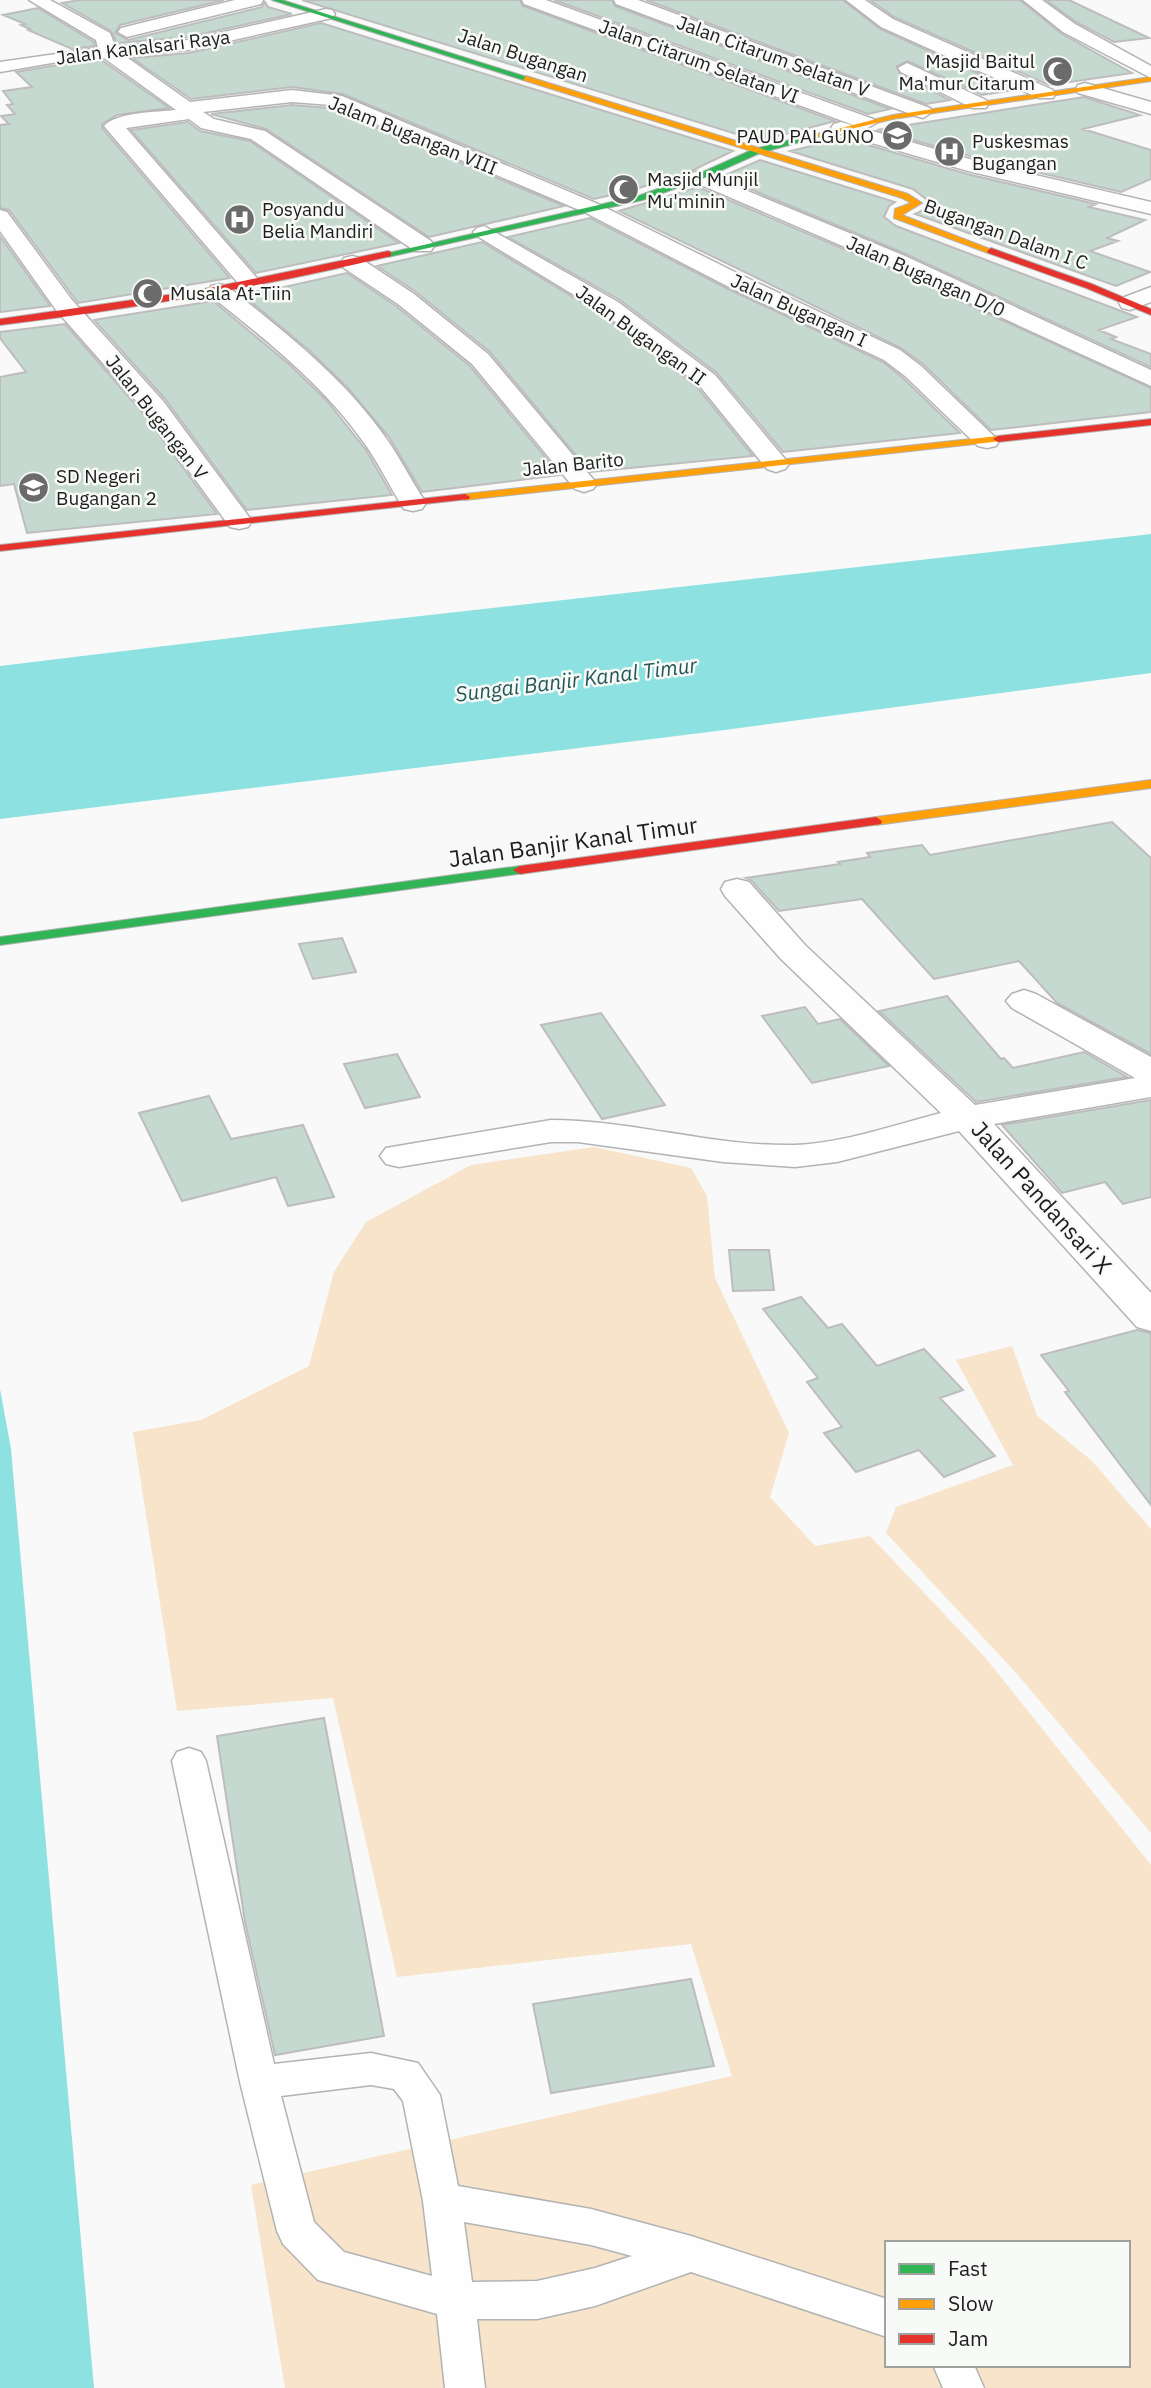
<svg xmlns="http://www.w3.org/2000/svg" width="1151" height="2388" viewBox="0 0 1151 2388" font-family="'IBM Plex Sans',sans-serif">
	<style>
		.green { fill: #f7e4cb; fill-rule: evenodd }
		.water { fill: #8ee1e1 }
		.building { fill: #c6d9d0; stroke: #bcbdbc; stroke-width: 2 }
		.lines { fill: none; stroke-linecap: round; stroke-linejoin: round }
		.lane-casing { stroke: #b2b3b2; stroke-width: 3 }
		.street-casing { stroke: #b2b3b2; stroke-width: 3 }
		.fast-casing { stroke: #b2b3b2; stroke-width: 2 }
		.slow-casing { stroke: #b2b3b2; stroke-width: 2 }
		.jam-casing { stroke: #b2b3b2; stroke-width: 2 }
		.lane { fill: #fefefe; fill-rule: evenodd }
		.street { fill: #fefefe; fill-rule: evenodd }
		.fast { fill: #30b455; fill-rule: evenodd }
		.slow { fill: #ff9f0a; fill-rule: evenodd }
		.jam { fill: #e5322d; fill-rule: evenodd }
		.labels { text-anchor: middle; dominant-baseline: central; stroke-width: 5; stroke-linejoin: round; paint-order: stroke }
		.far-street-label { font-size: 19px; fill: #1d1e1d; stroke: #f8faf7 }
		.far-poi-label { font-size: 19px; fill: #1d1e1d; stroke: #f8faf7; text-anchor: start }
		.far-water-label { font-size: 21px; font-style: italic; fill: #235757; stroke: #f8faf7 }
		.street-label { font-size: 23px; fill: #1d1e1d; stroke: #f8faf7 }
	</style>
	<rect width="100%" height="100%" fill="#f8f9f8"/>
	<path class="green" d="M594,1147l97,21 16,28 8,82 74,155 -19,64 45,49 55,-10 114,120 167,209v523h-866l-34,-203 481,-109 -41,-132 -294,33 -64,-279 -156,13 -44,-279 68,-12 108,-54 25,-94 32,-50 105,-57zM887,2243h241v122h-241z
		M1012,1346l25,70 54,44 60,69v304l-133,-158 -132,-142 10,-26 117,-42 -57,-105z"/>
	<path class="water" d="M1151,534v139l-434,58 -717,88v-153l305,-37z
		M0,1389l11,60 83,939h-94z"/>
	<path class="building" d="M80,0h144l-104,25 -5,8 13,7 134,-33 3,-5 3,5 24,7 -104,23 -71,6 -6,-12 -49,-28z
		M302,0h218l3,6 312,115 -76,20z
		M554,0h58l3,6 275,103 -22,5z
		M646,0h197l37,29 135,61 -33,5 -74,-34 -11,5 3,8 50,26 -24,4z
		M870,0h150l42,34 70,39 -83,12 -155,-68z
		M1046,0h23l80,38 -35,4 -38,-20z
		M38,8l56,34 1,4 -23,3 -44,-19 2,-1 -9,-4 4,-1 -22,-9z
		M321,23l412,128 -42,20 -58,19 -39,9 -251,-105 -51,-7 -101,12 -59,-41 57,-5z
		M103,61l66,47 -52,7 -15,9v4l128,150 -152,25 -69,-93 -9,-2v-83l9,-1 -8,-8 14,-2 -8,-9 6,-1 -10,-13 29,-4 -16,-15 47,-8z
		M1084,97l56,18 -57,14 68,21v29l-30,13 -140,-33 -104,-29z
		M292,105l38,3 234,98 -135,31 -163,-108 -55,-15z
		M188,122l12,9 50,10 149,102 -143,30 -125,-143z
		M844,138l123,36 129,30 -7,3 56,13 -38,18 11,3 -28,10 60,21 -34,14 -201,-72 11,-5 5,-6 -18,-14 -123,-38z
		M760,160l135,42 -6,4 -5,11 12,9 241,91 -38,13 17,7 -5,2 40,15v13l-245,-113 -185,-77z
		M698,187l190,81 263,120v24l-160,18 -68,-66 -22,-16 -282,-137z
		M590,218l138,71 155,73 20,16 57,55 -177,19 -66,-79 -97,-73 -112,-63z
		M0,236l50,70 -50,6z
		M482,242l119,72 96,73 56,69 -163,16 -100,-120 -74,-60 -39,-26z
		M347,273l49,33 74,60 90,109 -138,17 -33,-55 -41,-49 -38,-37 -66,-55z
		M213,301l77,64 37,36 39,49 26,45 -145,15 -82,-111 -71,-79z
		M65,324l78,89 74,101 -190,19 -13,-49 -14,2v-109l26,-5 -26,-34v-6z
		M1112,822l39,36v196l-94,-51 -38,-42 -85,18 -72,-80 -83,12 -28,-31 -5,-2 94,-14 -2,-2 32,-5 -3,-4 55,-8 8,10z
		M342,938l14,34 -43,7 -14,-35z
		M947,996l54,63 3,-1 9,10 71,-16 43,25 -151,25 -97,-91z
		M805,1007l13,17 22,-5 49,47 -77,17 -50,-67z
		M601,1013l64,92 -63,14 -61,-94z
		M397,1054l23,43 -55,11 -21,-44z
		M209,1096l22,43 72,-14 31,72 -46,9 -12,-29 -94,24 -43,-88z
		M1151,1100v97l-28,7 -18,-22 -43,11 -60,-68z
		M729,1250h40l5,40 -41,1z
		M801,1297l27,31 14,-4 35,42 47,-17 39,41 -23,8 55,58 -51,21 -25,-27 -63,22 -32,-39 18,-6 -35,-45 11,-4 -55,-69z
		M1137,1330l14,3v172l-86,-113 4,-1 -28,-36z
		M324,1718l60,318 -109,19 -30,-133 -28,-186z
		M691,1979l23,87 -163,27 -18,-89z"/>
	<g class="lines">
		<defs>
			<path id="lane" d="M189,1748l12,4 5,9 68,303 97,-11 47,10 22,32 18,91 133,23 100,27 196,63v38l-196,-65 -96,34 -58,13h-60l8,69h-40l-8,-74 -119,-34 -35,-36 -6,-13 -37,-149 -68,-321 5,-9zM371,2085l23,4 9,12 20,100 9,75 -88,-24 -30,-30 -33,-126zM464,2222l127,23 41,11 -37,12 -58,13 -65,1z
				M933,2365h41l10,23h-41z"/>
			<path id="street" d="M29,0h21l60,33 5,13 73,-6 138,-31 6,1 3,4 -3,4 -144,32 -63,6 65,46 102,-12 50,6 256,108 147,73 155,73 21,16 78,75 -3,5 -9,2 -9,-2 -73,-70 -21,-16 -155,-73 -145,-75 -253,-107 -39,-3 -89,10 11,7 51,12 166,110 3,5 -3,5h-16l-164,-112 -50,-11 -12,-9 -63,9 137,157 -3,5h-16l-140,-164c12,-14 54,-14 72,-16l-72,-52 -41,3 -63,11v-10l98,-14 -2,-8z
				M235,0h28l-2,4 -134,33 -9,-5 3,-4z
				M522,0h24l327,119 3,4 -10,6 -7,-2 -335,-123z
				M614,0h24l292,108 2,4 -9,6 -7,-2 -300,-112z
				M846,0h19l28,19 160,71 2,4 -2,4h-14l-158,-71z
				M1023,0h19l33,24 76,42v12l-88,-46z
				M907,63l79,37 2,4 -2,4h-14l-71,-36 -3,-4z
				M1085,83l66,19v12l-73,-21 -2,-4 2,-4z
				M841,122l139,40 171,40v12l-183,-43 -134,-39 -3,-4 3,-4z
				M699,171l206,85 246,114v16l-262,-120 -197,-85 -3,-4 3,-4z
				M0,210l7,2 65,88 91,101 89,120 -4,6 -9,2 -9,-2 -85,-116 -89,-101 -56,-79z
				M484,226l134,76 97,73 70,84 4,5 -4,5 -9,3 -9,-3 -68,-84 -97,-73 -125,-76 -4,-4 4,-4z
				M352,256l8,2 54,36 74,60 105,125 4,5 -4,5 -9,3 -9,-3 -103,-125 -74,-60 -54,-36 -3,-5 3,-5z
				M219,284l8,2c55,44 111,87 153,144 18,23 30,49 46,73l-4,6 -9,2 -9,-2c-15,-23 -26,-48 -42,-69 -41,-57 -97,-101 -151,-144l-3,-5 3,-5z
				M1151,287v15l-21,8 -8,-2 -3,-5 3,-5z
				M737,879l12,3 56,63 170,160 160,-27 -123,-70 -6,-7 6,-7 12,-4 12,4 115,63v40l-157,27 157,169v38l-14,-4 -178,-196 -122,31 -42,5 -72,-5 -145,-20h-27l-152,25 -13,-3 -6,-8 6,-8 165,-28c82,0 162,27 244,25 49,-2 99,-20 146,-32l-160,-154 -56,-63 -4,-7 4,-7z"/>
			<path id="fast" d="M272,0h10l248,78 -7,2z
				M801,137l3,4 -44,12 -58,26 -59,21 -255,57 -4,-3 254,-58 58,-21 58,-26z
				M520,866l7,4 -2,3 -525,72v-8z"/>
			<path id="slow" d="M526,76l382,118 14,9 -20,12 93,36 -7,2 -94,-35 1,-9 16,-6 -9,-5 -379,-118z
				M1151,77v4l-258,38 -92,22 -4,-2 96,-24z
				M998,436l5,3 -1,2 -537,59 -5,-3 5,-3z
				M1151,780v8l-275,37 -6,-4 6,-4z"/>
			<path id="jam" d="M991,248l101,36 59,25v6l-65,-27 -98,-35 -1,-2z
				M388,251l3,1v4c-129,31 -259,53 -391,69v-6l195,-28z
				M1151,419v6l-153,17 -5,-3 5,-3z
				M465,494l5,3 -1,2 -469,52v-6z
				M876,817l6,4 -1,3 -361,50 -7,-4 7,-4z"/>
		</defs>
		<use href="#lane" class="lane-casing"/>
		<use href="#street" class="street-casing"/>
		<use href="#fast" class="fast-casing"/>
		<use href="#slow" class="slow-casing"/>
		<use href="#jam" class="jam-casing"/>
		<use href="#lane" class="lane"/>
		<use href="#street" class="street"/>
		<use href="#fast" class="fast"/>
		<use href="#slow" class="slow"/>
		<use href="#jam" class="jam"/>
	</g>
	<defs>
		<symbol id="mosque-disc" viewBox="-11 -11 22 22"><circle r="9.5" fill="#6a6b6a" stroke="#f8faf7"/><path d="M3.5-4.9A6 6 0 1 0 3.5 4.9A5 5 0 1 1 3.5-4.9Z" fill="#fff"/></symbol>
		<symbol id="school-disc" viewBox="-11 -11 22 22"><circle r="9.5" fill="#6a6b6a" stroke="#f8faf7"/><path d="M0-5L7-2L0 1L-7-2ZM-4 1L0 2.5L4 1V4Q0 6-4 4Z" fill="#fff"/></symbol>
		<symbol id="hospital-disc" viewBox="-11 -11 22 22"><circle r="9.5" fill="#6a6b6a" stroke="#f8faf7"/><path d="M-5-5h3v3.5h4V-5h3V5h-3V1.5h-4V5h-3Z" fill="#fff"/></symbol>
	</defs>
	<g fill-rule="evenodd">
		<use href="#mosque-disc" x="1040" y="54" width="35" height="35"/>
		<use href="#school-disc" x="880" y="118" width="35" height="35"/>
		<use href="#hospital-disc" x="932" y="134" width="35" height="35"/>
		<use href="#mosque-disc" x="606" y="172" width="35" height="35"/>
		<use href="#hospital-disc" x="222" y="202" width="35" height="35"/>
		<use href="#mosque-disc" x="130" y="276" width="35" height="35"/>
		<use href="#school-disc" x="16" y="470" width="35" height="35"/>
	</g>
	<g class="labels">
		<g class="far-street-label">
			<text transform="translate(143 47) rotate(-7)">Jalan Kanalsari Raya</text>
			<text transform="translate(523 55) rotate(18)">Jalan Bugangan</text>
			<text transform="translate(773 56) rotate(20)">Jalan Citarum Selatan V</text>
			<text transform="translate(699 61) rotate(20)">Jalan Citarum Selatan VI</text>
			<text transform="translate(413 135) rotate(22)">Jalam Bugangan VIII</text>
			<text transform="translate(1006 234) rotate(20)">Bugangan Dalam I C</text>
			<text transform="translate(926 276) rotate(24)">Jalan Bugangan D/0</text>
			<text transform="translate(799 310) rotate(25)">Jalan Bugangan I</text>
			<text transform="translate(641 335) rotate(36)">Jalan Bugangan II</text>
			<text transform="translate(157 417) rotate(52)">Jalan Bugangan V</text>
			<text transform="translate(573 464) rotate(-6)">Jalan Barito</text>
		</g>
		<g class="far-poi-label">
			<text x="1035" y="61" text-anchor="end">Masjid Baitul<tspan x="1035" dy="22">Ma'mur Citarum</tspan></text>
			<text x="874" y="136" text-anchor="end">PAUD PALGUNO</text>
			<text x="972" y="141">Puskesmas<tspan x="972" dy="22">Bugangan</tspan></text>
			<text x="647" y="179">Masjid Munjil<tspan x="647" dy="22">Mu'minin</tspan></text>
			<text x="262" y="209">Posyandu<tspan x="262" dy="22">Belia Mandiri</tspan></text>
			<text x="170" y="293">Musala At-Tiin</text>
			<text x="56" y="476">SD Negeri<tspan x="56" dy="22">Bugangan 2</tspan></text>
		</g>
		<g class="far-water-label">
			<text transform="translate(576 679) rotate(-7)">Sungai Banjir Kanal Timur</text>
		</g>
		<g class="street-label">
			<text transform="translate(573 841) rotate(-8)">Jalan Banjir Kanal Timur</text>
			<text transform="translate(1042 1197) rotate(48)">Jalan Pandansari X</text>
		</g>
	</g>
	<rect x="885" y="2241" width="245" height="126" fill="#f8faf7" stroke="#a0a2a0" stroke-width="2"/>
	<rect x="899" y="2264" width="35" height="10" fill="#30b455" stroke="#a0a2a0" stroke-width="2"/>
	<text x="948" y="2276" font-size="21" fill="#1d1e1d">Fast</text>
	<rect x="899" y="2299" width="35" height="10" fill="#ff9f0a" stroke="#a0a2a0" stroke-width="2"/>
	<text x="948" y="2311" font-size="21" fill="#1d1e1d">Slow</text>
	<rect x="899" y="2334" width="35" height="10" fill="#e5322d" stroke="#a0a2a0" stroke-width="2"/>
	<text x="948" y="2346" font-size="21" fill="#1d1e1d">Jam</text>
</svg>
